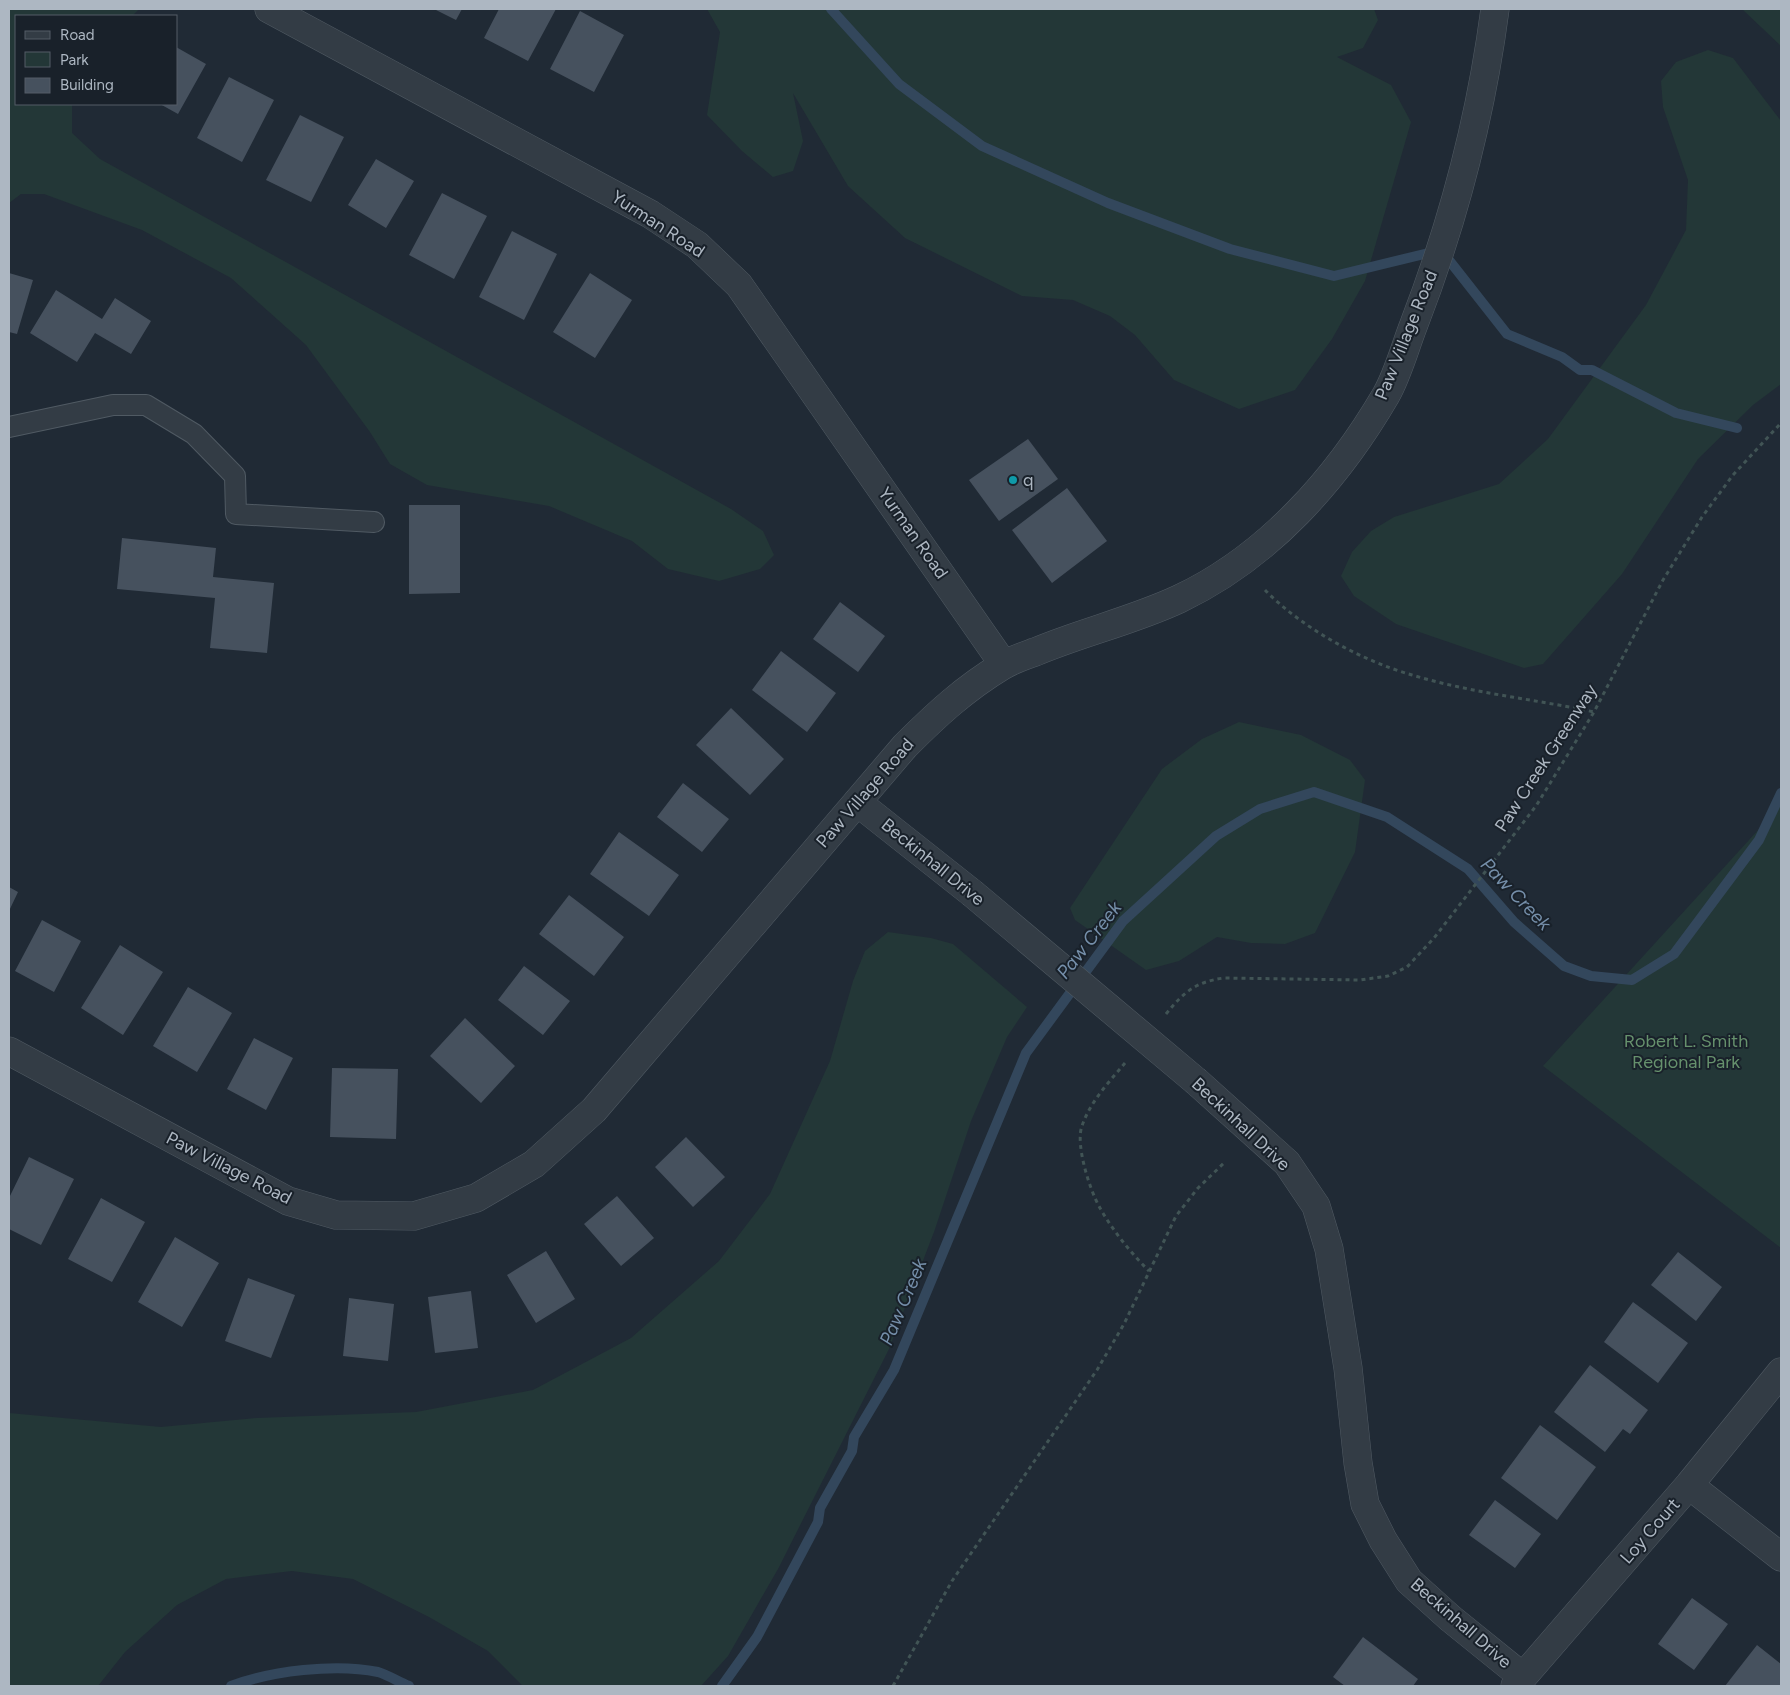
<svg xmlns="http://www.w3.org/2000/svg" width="1790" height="1695" viewBox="0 0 1790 1695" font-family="Figtree,sans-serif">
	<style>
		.green { fill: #233737 }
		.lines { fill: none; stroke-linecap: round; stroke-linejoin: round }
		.stream { stroke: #33475c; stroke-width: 10 }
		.building { fill: #46515e }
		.service-casing { stroke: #505a63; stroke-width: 22 }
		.minor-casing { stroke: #505a63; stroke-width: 29 }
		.path { stroke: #415455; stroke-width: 3; stroke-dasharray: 4 4; stroke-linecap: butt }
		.service { stroke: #333c45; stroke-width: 20 }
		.minor { stroke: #333c45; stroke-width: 28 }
		.minor-bridge-casing { stroke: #505a63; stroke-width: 29; stroke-linecap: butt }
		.minor-bridge { stroke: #333c45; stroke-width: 28 }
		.culture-dot { fill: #0f9aa8; stroke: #19212a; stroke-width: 2 }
		.labels { text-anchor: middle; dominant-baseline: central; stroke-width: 4; stroke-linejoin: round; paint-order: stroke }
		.street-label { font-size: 18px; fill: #adb7c2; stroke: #19212a }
		.poi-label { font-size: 18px; fill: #adb7c2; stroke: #19212a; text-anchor: start }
		.park-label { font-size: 18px; fill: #66916d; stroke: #19212a }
		.water-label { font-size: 19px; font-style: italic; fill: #758faa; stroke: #19212a }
	</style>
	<rect width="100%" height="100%" fill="#202a35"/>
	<path class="green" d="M9,9h130l-7,7h-116v88h56v29l28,26 631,350 32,22 11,24 -14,14 -41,12 -51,-12 -36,-28 -83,-35 -122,-21 -37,-21 -20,-32 -64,-87 -75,-67 -89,-48 -98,-36h-23l-12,9z
		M707,9h667l4,11 -15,28 -26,9 54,28 20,37 -46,159 -33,58 -37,51 -56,19 -65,-29 -39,-45 -25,-19 -37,-16 -51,-4 -117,-58 -57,-52 -55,-93 10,48 -10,30 -20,6 -31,-26 -35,-36 13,-83z
		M1742,9h39v37z
		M1708,50l25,8 48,63v263l-28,21 -55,54 -76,115 -79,90 -19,4 -128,-44 -42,-28 -13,-20 11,-24 19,-21 23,-14 105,-33 49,-45 98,-134 40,-75 2,-50 -25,-73 -2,-26 15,-19z
		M1239,722l62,13 49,25 15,20 -10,72 -40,81 -30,11 -34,-1 -34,-6 -38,24 -33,9 -71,-50 -5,-12 92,-139 40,-30z
		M1781,805v443l-238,-182z
		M888,932l43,6 22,6 74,63 -20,30 -36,84 -37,111 -45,117 -111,220 -50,87 -27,30h-178l-35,-35 -59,-34 -76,-38 -61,-8 -66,8 -49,26 -52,47 -27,34h-89v-273l152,14 96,-9 159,-6 117,-22 98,-52 88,-77 51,-67 60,-133 23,-80 12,-30z"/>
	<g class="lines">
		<path class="stream" d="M831,9l68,75 83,62 126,57 122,46 104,27 107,-26 66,84 55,23 18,13h12l84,43 61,15
			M231,1686c40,-15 104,-23 147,-14 10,3 21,10 31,14
			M722,1686l35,-49 61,-115 2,-14 32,-57 2,-14 40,-67 132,-317 97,-132 93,-85 44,-27 54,-17 73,25 81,52 46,53 50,44 27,10 41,4 42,-26 85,-114 22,-47"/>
	</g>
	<path class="building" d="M434,9h28l-6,11z
		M499,9h57l-28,52 -44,-23z
		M580,11l44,24 -30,57 -44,-23z
		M176,47l30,17 -28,50 -18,-10h16z
		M229,77l45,23 -32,62 -45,-24z
		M300,115l44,22 -33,65 -45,-22z
		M376,159l38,22 -28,47 -38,-23z
		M442,193l45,23 -33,63 -45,-24z
		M512,231l45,23 -33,66 -45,-23z
		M9,273l24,7 -16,54 -8,-2z
		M590,273l42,27 -37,58 -42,-26z
		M56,290l46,29 13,-21 36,23 -20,33 -36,-21 -18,29 -47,-29z
		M1028,439l30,40 -59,42 -30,-41z
		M1067,488l40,53 -55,42 -40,-53z
		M409,505h51v88l-51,1z
		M122,538l94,10 -3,29 61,6 -7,70 -57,-5 5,-50 -98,-9z
		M840,602l45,34 -27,36 -45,-33z
		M781,651l55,42 -29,39 -55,-42z
		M731,708l53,51 -34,36 -54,-50z
		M683,783l46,36 -27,33 -45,-35z
		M619,832l60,43 -30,41 -59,-42z
		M9,887l9,5 -9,19z
		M569,895l55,42 -30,39 -55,-42z
		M42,920l39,21 -27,51 -39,-21z
		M120,945l43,27 -40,63 -42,-27z
		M524,966l46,35 -27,34 -45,-35z
		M188,987l44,26 -35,59 -44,-26z
		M465,1018l50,48 -34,37 -51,-47z
		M254,1038l39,20 -27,52 -39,-21z
		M332,1068l66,1 -2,70 -66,-2z
		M686,1137l39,40 -32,30 -38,-40z
		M29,1157l45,22 -33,66 -32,-16v-31z
		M617,1196l37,42 -33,28 -37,-42z
		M101,1198l44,24 -33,60 -44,-23z
		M175,1237l44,26 -37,64 -44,-25z
		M546,1251l29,48 -39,24 -29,-48z
		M1678,1252l44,35 -26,34 -45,-36z
		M248,1278l47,17 -24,63 -46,-17z
		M471,1291l7,57 -43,5 -7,-56z
		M349,1298l45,6 -6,57 -45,-5z
		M1633,1302l55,41 -30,40 -54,-41z
		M1590,1365l58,45 -18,24 -7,-5 -18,23 -51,-40z
		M1540,1425l56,42 -39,53 -56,-42z
		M1495,1500l46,34 -26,34 -46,-33z
		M1692,1598l36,26 -34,46 -36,-26z
		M1363,1637l55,42 -5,7h-68l-12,-9z
		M1757,1645l24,19v22h-56z"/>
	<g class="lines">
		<defs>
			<path id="service" d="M9,427l104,-22h33l48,29 41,42 1,38 138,8"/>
			<path id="minor" d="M269,9l381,205 47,31 42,40 265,380
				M857,802l115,91
				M9,1051l279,150 48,14 78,1 62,-18 58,-34 60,-54 311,-364c31,-31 59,-57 97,-80 10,-6 22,-10 33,-14 47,-20 97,-31 144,-53 89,-42 158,-120 207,-204 12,-21 19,-48 28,-71 39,-101 67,-208 81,-315
				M1197,1082l90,81 29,43 13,43 19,119 10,95 7,41 18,36 26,41 41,37 73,59
				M1689,1485l92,72
				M1515,1686l174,-201 92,-113"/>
		</defs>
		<use href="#service" class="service-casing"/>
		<use href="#minor" class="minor-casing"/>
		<path class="path" d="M1265,590c37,38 95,70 147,85 59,18 122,24 182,37
			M1166,1014c18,-22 29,-32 58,-36l136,2 28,-4 19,-9 27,-29 102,-132 58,-94 69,-132 39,-63 31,-42 48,-52
			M1125,1063c-16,19 -35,39 -43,63 -7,18 8,65 18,82 13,23 31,45 49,63
			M893,1686l59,-105 145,-211 27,-46 52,-108 22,-28 27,-26"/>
		<use href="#service" class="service"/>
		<use href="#minor" class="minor"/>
		<defs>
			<path id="minor-bridge" d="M972,893l225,189"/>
		</defs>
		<use href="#minor-bridge" class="minor-bridge-casing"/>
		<use href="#minor-bridge" class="minor-bridge"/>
	</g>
	<circle class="culture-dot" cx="1013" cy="480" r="5"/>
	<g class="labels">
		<g class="street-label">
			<text transform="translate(658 224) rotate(33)">Yurman Road</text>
			<text transform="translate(1406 335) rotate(-68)">Paw Village Road</text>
			<text transform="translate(913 533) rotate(55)">Yurman Road</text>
			<text transform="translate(1546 758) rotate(-57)">Paw Creek Greenway</text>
			<text transform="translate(865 793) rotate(-49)">Paw Village Road</text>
			<text transform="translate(933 862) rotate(39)">Beckinhall Drive</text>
			<text transform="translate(1241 1124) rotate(43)">Beckinhall Drive</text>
			<text transform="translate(229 1168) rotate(27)">Paw Village Road</text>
			<text transform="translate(1650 1531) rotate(-49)">Loy Court</text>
			<text transform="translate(1461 1623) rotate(41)">Beckinhall Drive</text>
		</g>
		<g class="poi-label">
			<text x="1023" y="480">q</text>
		</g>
		<g class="park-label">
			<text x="1686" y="1041">Robert L. Smith<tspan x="1686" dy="21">Regional Park</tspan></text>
		</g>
		<g class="water-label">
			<text transform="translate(1516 894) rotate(46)">Paw Creek</text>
			<text transform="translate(1089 940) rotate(-52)">Paw Creek</text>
			<text transform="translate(903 1302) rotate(-67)">Paw Creek</text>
		</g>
	</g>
	<rect width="1790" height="1695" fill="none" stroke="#adb7c2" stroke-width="20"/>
	<rect x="15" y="15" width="162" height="90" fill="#19212a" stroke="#545d67"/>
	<rect x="25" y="31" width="25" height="8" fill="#333c45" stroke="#545d67"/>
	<text x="60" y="40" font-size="15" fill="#adb7c2">Road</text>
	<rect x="25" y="52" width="25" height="15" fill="#233737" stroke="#545d67"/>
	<text x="60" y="65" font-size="15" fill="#adb7c2">Park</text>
	<rect x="25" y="78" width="25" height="15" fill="#46515e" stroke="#545d67"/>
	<text x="60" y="90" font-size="15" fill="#adb7c2">Building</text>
</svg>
